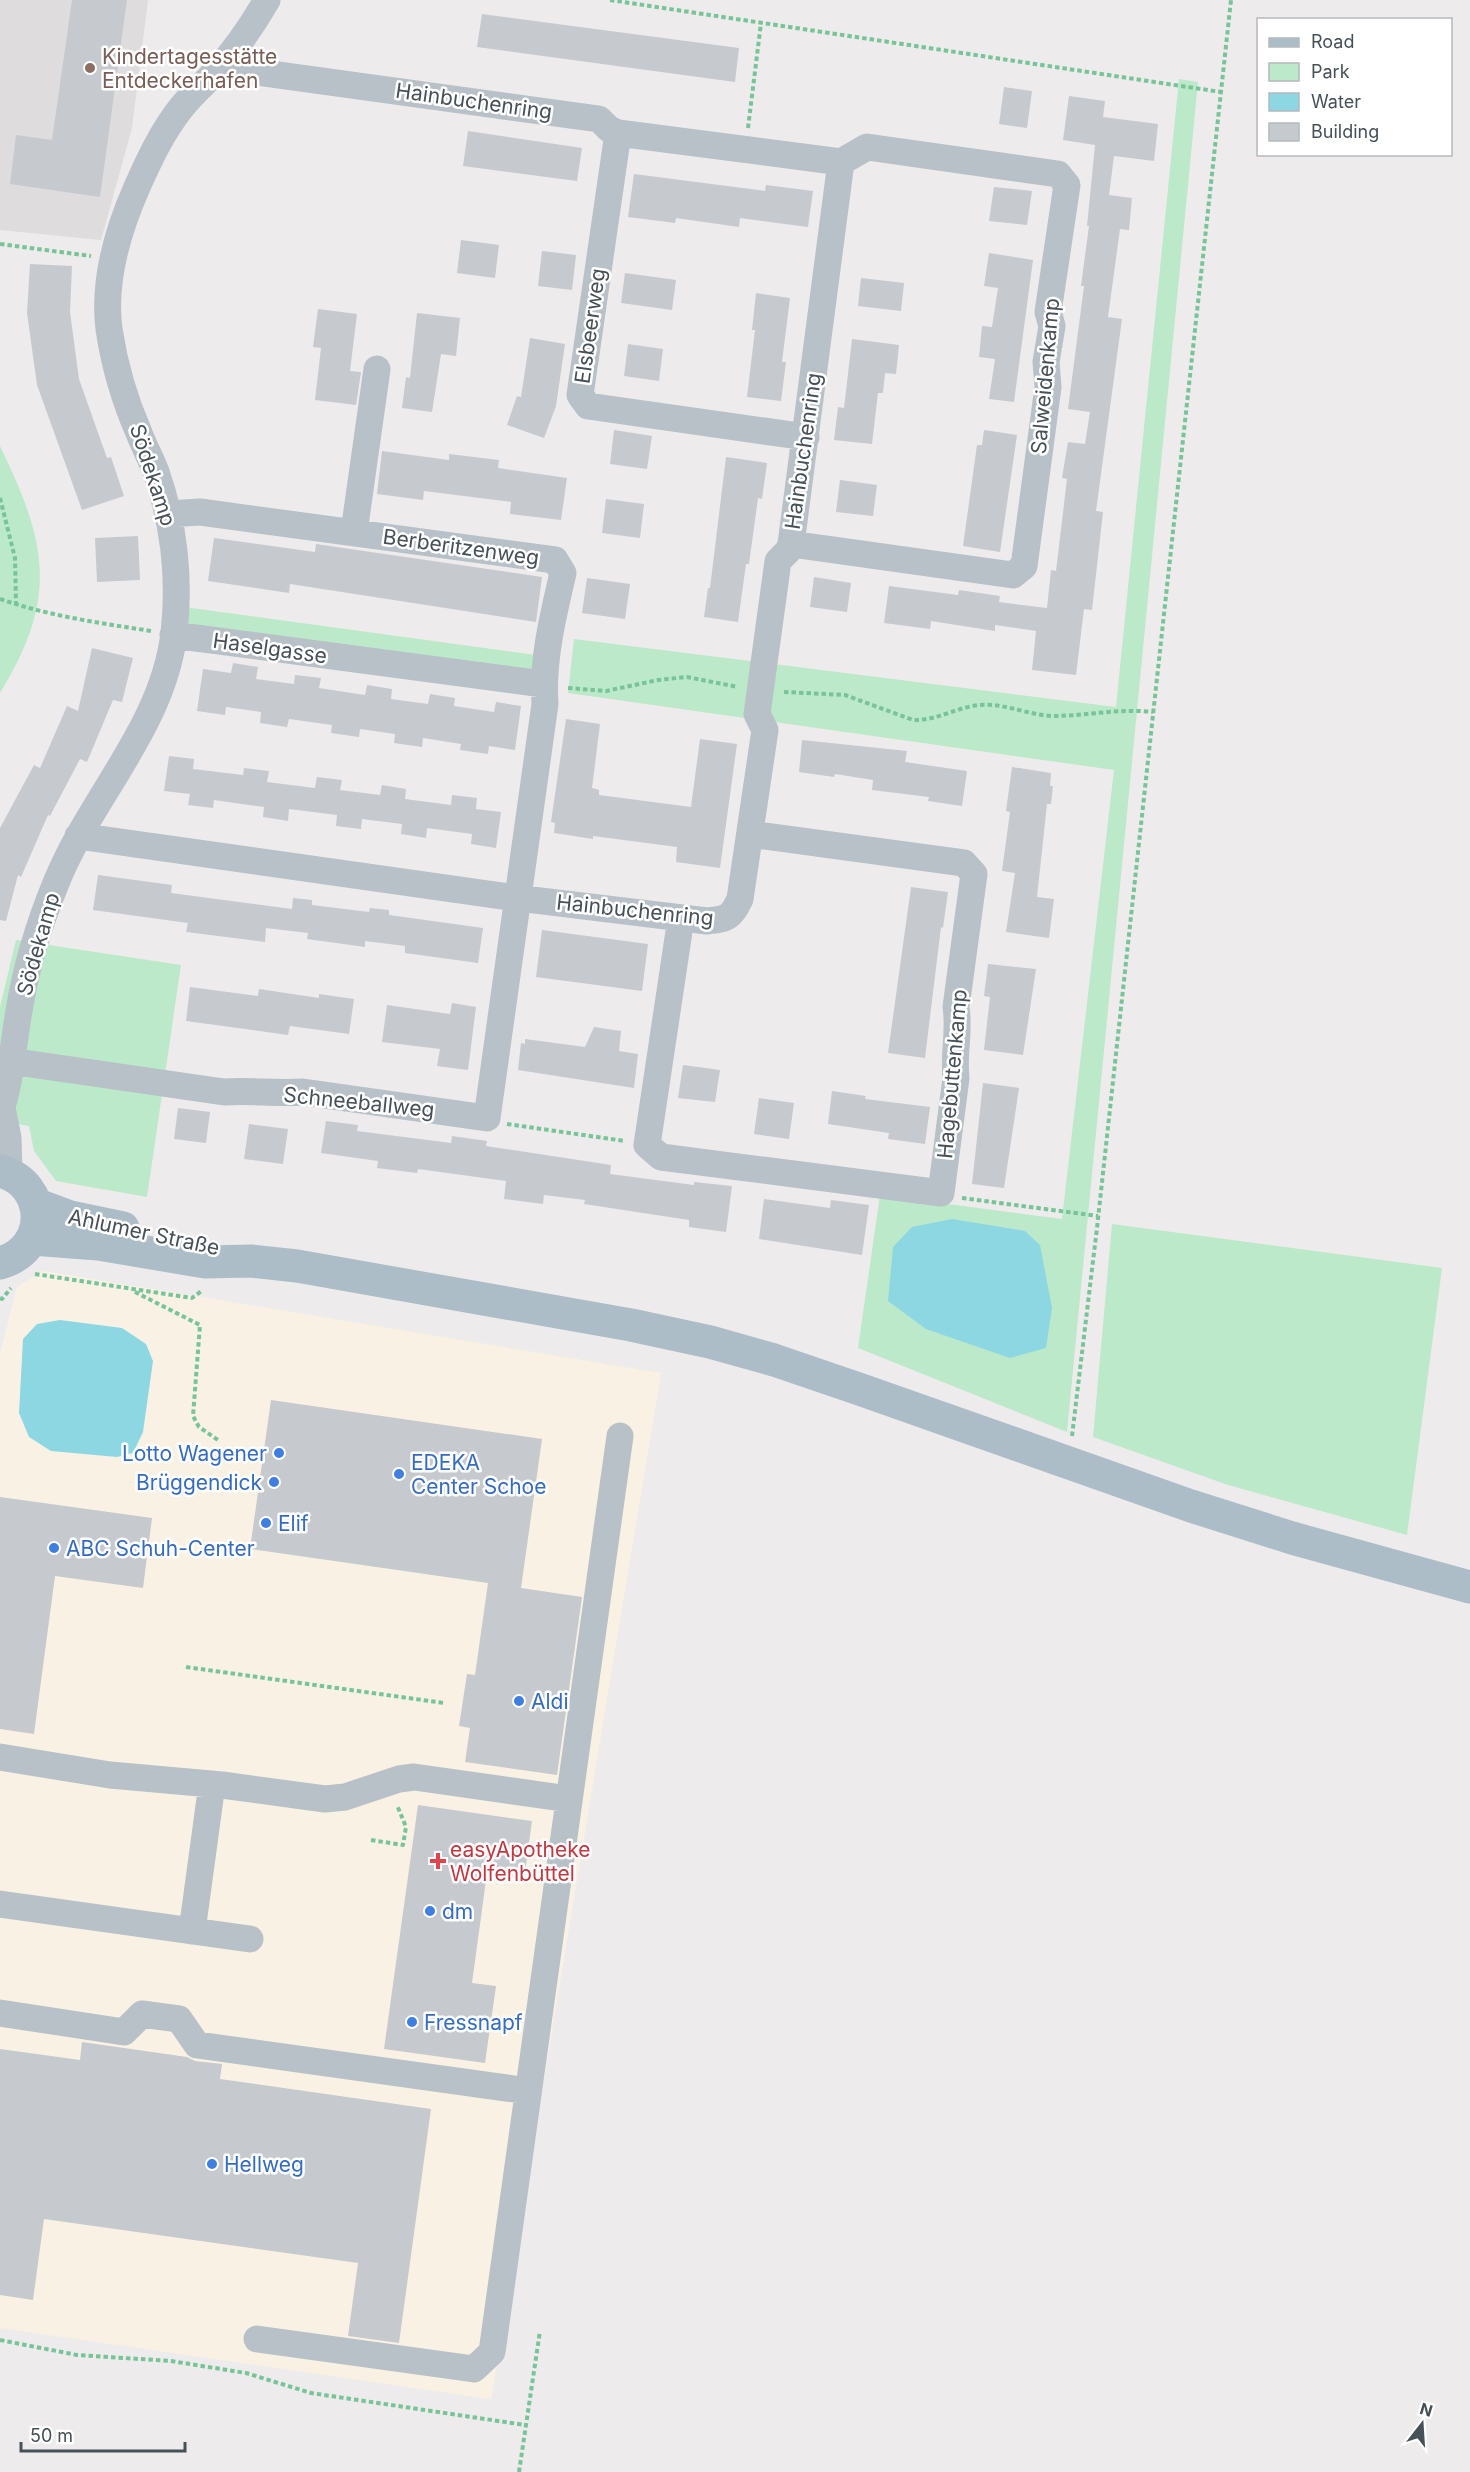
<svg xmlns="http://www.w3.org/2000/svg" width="1470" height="2472" viewBox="0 0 1470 2472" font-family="Inter,sans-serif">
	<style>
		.commercial { fill: #f9f2e4 }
		.education { fill: #dfdcdd }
		.green { fill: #bce9ca }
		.water { fill: #8dd7e2 }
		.building { fill: #c6c9ce }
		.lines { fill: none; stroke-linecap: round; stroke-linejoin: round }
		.path { stroke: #78c499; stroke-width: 4; stroke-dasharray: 4.5 3; stroke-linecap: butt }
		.minor { stroke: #b8c1c7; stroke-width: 27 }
		.major { stroke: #adbdc8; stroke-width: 33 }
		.education-dot { fill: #8d6e63; stroke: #fff; stroke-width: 2 }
		.shop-dot { fill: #3f7fe0; stroke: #fff; stroke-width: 2 }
		.health-dot { fill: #e0444e; stroke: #fff; stroke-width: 2 }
		.labels { text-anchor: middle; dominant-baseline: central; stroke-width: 5; stroke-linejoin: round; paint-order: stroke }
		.education-label { font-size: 21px; fill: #785e54; stroke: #fff; text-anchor: start }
		.street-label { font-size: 21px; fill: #465057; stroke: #fff }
		.shop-label { font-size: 21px; fill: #366cbe; stroke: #fff; text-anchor: start }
		.health-label { font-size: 21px; fill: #be3a42; stroke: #fff; text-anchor: start }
	</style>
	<rect width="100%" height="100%" fill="#eeebec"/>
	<path class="commercial" d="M43,1271l618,102 -170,1026 -491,-71v-974l17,-67z"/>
	<path class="education" d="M0,0h148l-16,128 -31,112 -101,-10z"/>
	<path class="green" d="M1179,79l19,3 -131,1350 -209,-84 22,-153 182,24 52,-449 -546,-77 6,-54 542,68z
		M0,446c47,97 59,151 0,247z
		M184,607l366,50 -3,24 -366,-51z
		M16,940l165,25 -34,232 -91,-16 -22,-30 -5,-25 -29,-5v-114z
		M1112,1224l330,44 -35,267 -179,-50 -135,-48z"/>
	<path class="water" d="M952,1219l73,12 15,14 12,63 -6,40 -36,10 -84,-29 -38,-28 5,-54 19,-20z
		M60,1320l62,8 24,16 7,17 -10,71 -10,21 -16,4 -66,-6 -22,-14 -10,-24 4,-74 14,-15z"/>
	<path class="building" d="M72,0h55l-27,197 -90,-13 6,-49 36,5z
		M482,14l257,34 -4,34 -258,-35z
		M1004,87l28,4 -5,37 -28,-4z
		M1069,96l36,5 -2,16 55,7 -4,37 -40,-5 -5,39 23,3 -3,32 -9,-1 -12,88 14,2 -26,192 7,1 -11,98 -8,-1 -8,66 -44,-5 4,-39 -41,-6v6l-64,-10 -1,8 -46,-6 5,-37 69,9 1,-5 41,6 -1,6 48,6 4,-38 5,1 11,-92 -5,-1 6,-36 17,2 5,-32 -22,-3 16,-123h-3l8,-60h-2l8,-81 -32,-5z
		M468,131l114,17 -5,33 -114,-15z
		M634,174l131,17 1,-6 47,6 -5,36 -68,-9 -1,9 -63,-9 -1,5 -47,-6z
		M994,187l38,4 -5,34 -38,-4z
		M461,240l38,5 -4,33 -38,-5z
		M542,251l34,4 -4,35 -34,-4z
		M989,253l44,7 -19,142 -25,-3 6,-40 -16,-2 3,-31 10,1 6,-39 -14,-2z
		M30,264l42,2 -2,46 9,67 28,79 4,-1 13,39 -42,14 -45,-125 -10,-72z
		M625,273l51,7 -4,30 -51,-7z
		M861,278l43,5 -3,28 -43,-5z
		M756,293l34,5 -8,64h4l-5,39 -34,-4 8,-67h-3z
		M318,309l39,5 -7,57 11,1 -5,33 -41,-5 6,-52 -8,-1z
		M417,313l43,5 -4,38 -15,-2 -9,58 -30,-4 4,-31 4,1z
		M530,338l35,6 -9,62 -12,32 -37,-13 10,-29 4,1z
		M852,339l47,6 -3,29 -11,-1 -2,20h-5l-6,51 -38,-4 4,-33 6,1z
		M628,344l35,5 -4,32 -35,-5z
		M614,430l38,6 -5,33 -37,-5z
		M984,430l33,5 -17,117 -37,-6 14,-101h5z
		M382,451l67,9v-6l50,6 -1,8 69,10 -6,42 -51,-6 1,-12 -87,-11 -1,9 -46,-6z
		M726,457l41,6 -5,36 -4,-1 -9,66h-3l-8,58 -34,-5 4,-29h2z
		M840,480l37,5 -4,31 -37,-4z
		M606,499l38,5 -4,34 -38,-5z
		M138,536l2,44 -43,2 -2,-44z
		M214,538l101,14 1,-8 226,33 -6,45 -246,-38 -1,9 -81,-12z
		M814,577l37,6 -4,29 -37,-5z
		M587,578l43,6 -5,35 -43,-6z
		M92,648l41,10 -11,44 -9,-2 -26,62 -7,-3 -30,57 -2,-1 -27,62 -3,-2 -12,46 -6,-1v-92l34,-63 6,3 27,-62 11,5z
		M233,663l25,4 -2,12 38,5 1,-9 26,3 -2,10 46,7 2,-10 25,4 -1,10 37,5 2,-10 25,4 -1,8 40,6 2,-10 25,4 -6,44 -26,-4 -1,8 -28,-4 1,-6 -38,-6 -1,9 -28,-4 1,-9 -35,-5 -1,8 -28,-4 1,-8 -43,-6 -2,8 -27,-4 1,-11 -35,-5 -1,8 -28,-4 6,-42 28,4z
		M566,719l34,5 -8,64 7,2v5l92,12 9,-68 37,5 -17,124 -44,-6 1,-15 -84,-11v3l-39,-6 1,-10 -4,-1z
		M802,740l105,11 -2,11 62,9 -5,35 -34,-5 1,-4 -57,-7 1,-10 -38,-6 -1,3 -35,-5z
		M169,756l25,3 -1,10 50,6 1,-7 25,3 -2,11 48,6 2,-11 25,3 -2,10 40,5 2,-10 24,4 -1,10 46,6 1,-10 25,3 -1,11 25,3 -5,36 -25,-4 1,-10 -45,-6 -1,10 -25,-4 1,-10 -40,-5 -1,10 -25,-3 1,-11 -48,-6 -1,12 -25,-4 1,-10 -50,-7 -1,8 -25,-3 2,-11 -26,-3z
		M1012,767l39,6 -1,13h3l-2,18h-4l-10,93 17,2 -5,39 -43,-6 9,-59 -13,-2 8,-59 -4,-1z
		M98,875l74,10 -1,8 121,16 1,-11 19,2v5l57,7 1,-4 19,2v5l94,13 -5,35 -73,-10v-7l-40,-5v6l-58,-8 1,-6 -42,-5 -1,14 -79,-10 2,-9 -95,-13z
		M911,887l37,5 -5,36 -2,-1 -16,131 -37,-5z
		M542,930l106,14 -6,47 -106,-14z
		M988,964l48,5 -13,86 -39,-5 6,-53 -6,-1z
		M190,987l68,9 1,-7 60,9v-4l35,5 -5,35 -59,-8 -2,9 -102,-14z
		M452,1003l24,4 -8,63 -31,-4 3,-17 -58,-7 5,-37 63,9z
		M594,1027l27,4 -2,20 19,3 -4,34 -116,-18 3,-27 4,1v-5l60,8z
		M683,1065l37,5 -5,32 -37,-4z
		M983,1083l36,5 -15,100 -32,-4z
		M832,1091l34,5 -1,3 65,8 -5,37 -37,-5 1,-6 -61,-9z
		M759,1098l35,5 -5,36 -35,-5z
		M178,1108l32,4 -4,31 -32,-4z
		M326,1121l32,4 -1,6 94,12 1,-7 35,5 -1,5 125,19 -1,9 84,11v-3l38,4 -6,46 -37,-5v-7l-105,-16 1,-4 -41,-5 -1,9 -39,-5 2,-18 -88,-12 -1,4 -40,-5 1,-7 -57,-8z
		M249,1124l39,5 -5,35 -39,-5z
		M764,1199l66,9 1,-8 38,5 -7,50 -103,-16z
		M271,1400l271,39 -21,149 61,9 -25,178 -92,-13 5,-34 -11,-2 8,-52 8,1 13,-92 -238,-34z
		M0,1497l152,21 -9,70 -88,-12 -21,158 -34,-5z
		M418,1805l114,16 -8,58 -37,-6 -15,110 24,3 -11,77 -101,-14z
		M82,2042l105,15 8,4 27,3 -2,15 211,30 -32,234 -51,-7 10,-73 -314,-44 -11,81 -33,-5v-246l80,11z"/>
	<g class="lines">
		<path class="path" d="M610,0l611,92
			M748,128l13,-105
			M0,244l91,12
			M0,498l15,60 1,46
			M0,599c49,17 100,24 151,32
			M568,688l38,3 52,-11 29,-3 51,10
			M784,692l61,3 68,25c23,1 44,-13 67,-15 25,-2 48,10 72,11 34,0 68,-8 101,-4
			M507,1124l118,17
			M962,1198l136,18
			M35,1274l157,24 11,-8
			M135,1292l65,33 -7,91 6,11 19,13
			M0,1298l2,1 9,-11
			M1072,1436l25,-208 134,-1228
			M186,1667l258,36
			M371,1840l32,5 3,-18 -9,-22
			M0,2340l77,15 94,6 75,12 65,20 214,32
			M519,2472l21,-141"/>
		<path class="minor" d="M618,133l-38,262 8,11 218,31
			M354,532l23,-163
			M791,544l222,31 11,-9 24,-179 -2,-25 6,-36 -4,-14 19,-127 -9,-11 -191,-27 -26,15
			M173,635l370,49
			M78,836l439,62 190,23c20,-2 24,-3 33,-22l25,-169 -8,-16 21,-153 10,-10 3,-7 50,-382 -223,-29 -9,-4 -10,-10 -379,-52
			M681,918l-34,227 14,12 280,36 15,-115c-3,-24 4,-47 0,-71l18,-133 -10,-11 -214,-29
			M10,1061l214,31c26,-2 52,2 79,0l184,26 58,-414c-3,-44 8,-88 18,-131l-8,-13 -355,-48 -32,2
			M2,1108l6,30 1,35
			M0,1112c10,-25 14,-74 19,-101 7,-44 20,-87 37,-128 34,-85 107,-156 118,-250 6,-54 0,-109 -18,-161 -5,-13 -12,-26 -17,-39 -14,-32 -25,-70 -30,-104 -6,-47 9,-99 28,-142 12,-27 25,-55 44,-79 11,-14 25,-26 37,-39 19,-21 35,-45 49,-69
			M0,1757l110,18 112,10 103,14 20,-2 54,-18 15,-2 155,22
			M0,1904l250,35
			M192,1931l20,-147
			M0,2013l124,19 18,-18 37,5 18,26 331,46
			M257,2339l217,30 18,-17 128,-916"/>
		<path class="major" d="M0,1171c49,13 50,78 0,92
			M35,1204l35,13 53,11
			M32,1239l66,5 107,18 46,-1 46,5 334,59 79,17 64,18 85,29 332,117 101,32 178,49"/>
	</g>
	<circle class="education-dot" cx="90" cy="68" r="6"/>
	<g class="shop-dot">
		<circle cx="279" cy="1453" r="6"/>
		<circle cx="399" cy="1474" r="6"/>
		<circle cx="274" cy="1482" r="6"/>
		<circle cx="266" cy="1523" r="6"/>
		<circle cx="54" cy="1548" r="6"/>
		<circle cx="519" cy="1701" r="6"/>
		<circle cx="430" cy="1911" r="6"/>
		<circle cx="412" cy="2022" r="6"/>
		<circle cx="212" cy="2164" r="6"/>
	</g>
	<path class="health-dot" d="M435 1852h6v6h6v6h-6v6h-6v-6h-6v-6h6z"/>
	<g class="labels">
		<g class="education-label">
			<text x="102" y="56">Kindertagesstätte<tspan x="102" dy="24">Entdeckerhafen</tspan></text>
		</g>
		<g class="street-label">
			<text transform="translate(474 101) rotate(8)">Hainbuchenring</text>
			<text transform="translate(590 326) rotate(-82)">Elsbeerweg</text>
			<text transform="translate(1045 376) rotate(-85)">Salweidenkamp</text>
			<text transform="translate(803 451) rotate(-82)">Hainbuchenring</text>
			<text transform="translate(153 475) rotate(72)">Södekamp</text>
			<text transform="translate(461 547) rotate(8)">Berberitzenweg</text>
			<text transform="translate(270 648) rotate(8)">Haselgasse</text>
			<text transform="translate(635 910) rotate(6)">Hainbuchenring</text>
			<text transform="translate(38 944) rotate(-74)">Södekamp</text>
			<text transform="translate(952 1074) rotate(-85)">Hagebuttenkamp</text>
			<text transform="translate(359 1102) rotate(6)">Schneeballweg</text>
			<text transform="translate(144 1232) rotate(12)">Ahlumer Straße</text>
		</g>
		<g class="shop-label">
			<text x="267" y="1453" text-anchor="end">Lotto Wagener</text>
			<text x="411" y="1462">EDEKA<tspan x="411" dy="24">Center Schoe</tspan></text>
			<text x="262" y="1482" text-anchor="end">Brüggendick</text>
			<text x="278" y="1523">Elif</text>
			<text x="66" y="1548">ABC Schuh-Center</text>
			<text x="531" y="1701">Aldi</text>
			<text x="442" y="1911">dm</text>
			<text x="424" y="2022">Fressnapf</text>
			<text x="224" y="2164">Hellweg</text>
		</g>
		<g class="health-label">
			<text x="450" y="1849">easyApotheke<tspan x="450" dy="24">Wolfenbüttel</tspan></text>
		</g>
	</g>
	<rect x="1257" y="18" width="195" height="138" fill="#ffffff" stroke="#b5b9bc" stroke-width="1.5"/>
	<rect x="1269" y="38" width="30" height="9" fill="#adbdc8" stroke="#b5b9bc" stroke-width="1.5"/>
	<text x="1311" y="48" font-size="18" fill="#465057">Road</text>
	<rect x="1269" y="63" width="30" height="18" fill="#bce9ca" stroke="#b5b9bc" stroke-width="1.5"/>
	<text x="1311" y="78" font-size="18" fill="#465057">Park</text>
	<rect x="1269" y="93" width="30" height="18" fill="#8dd7e2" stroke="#b5b9bc" stroke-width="1.5"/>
	<text x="1311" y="108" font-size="18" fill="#465057">Water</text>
	<rect x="1269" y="123" width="30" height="18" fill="#c6c9ce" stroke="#b5b9bc" stroke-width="1.5"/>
	<text x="1311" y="138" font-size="18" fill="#465057">Building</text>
	<g transform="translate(1422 2424) rotate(17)" stroke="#ffffff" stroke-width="4.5" paint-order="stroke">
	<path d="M0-4.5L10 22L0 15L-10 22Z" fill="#465057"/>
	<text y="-9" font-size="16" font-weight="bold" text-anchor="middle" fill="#465057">N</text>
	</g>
	<path d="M21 2442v9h164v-9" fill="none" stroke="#465057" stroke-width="3"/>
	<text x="30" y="2442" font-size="18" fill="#465057" stroke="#ffffff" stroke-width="4.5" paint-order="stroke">50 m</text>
</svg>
